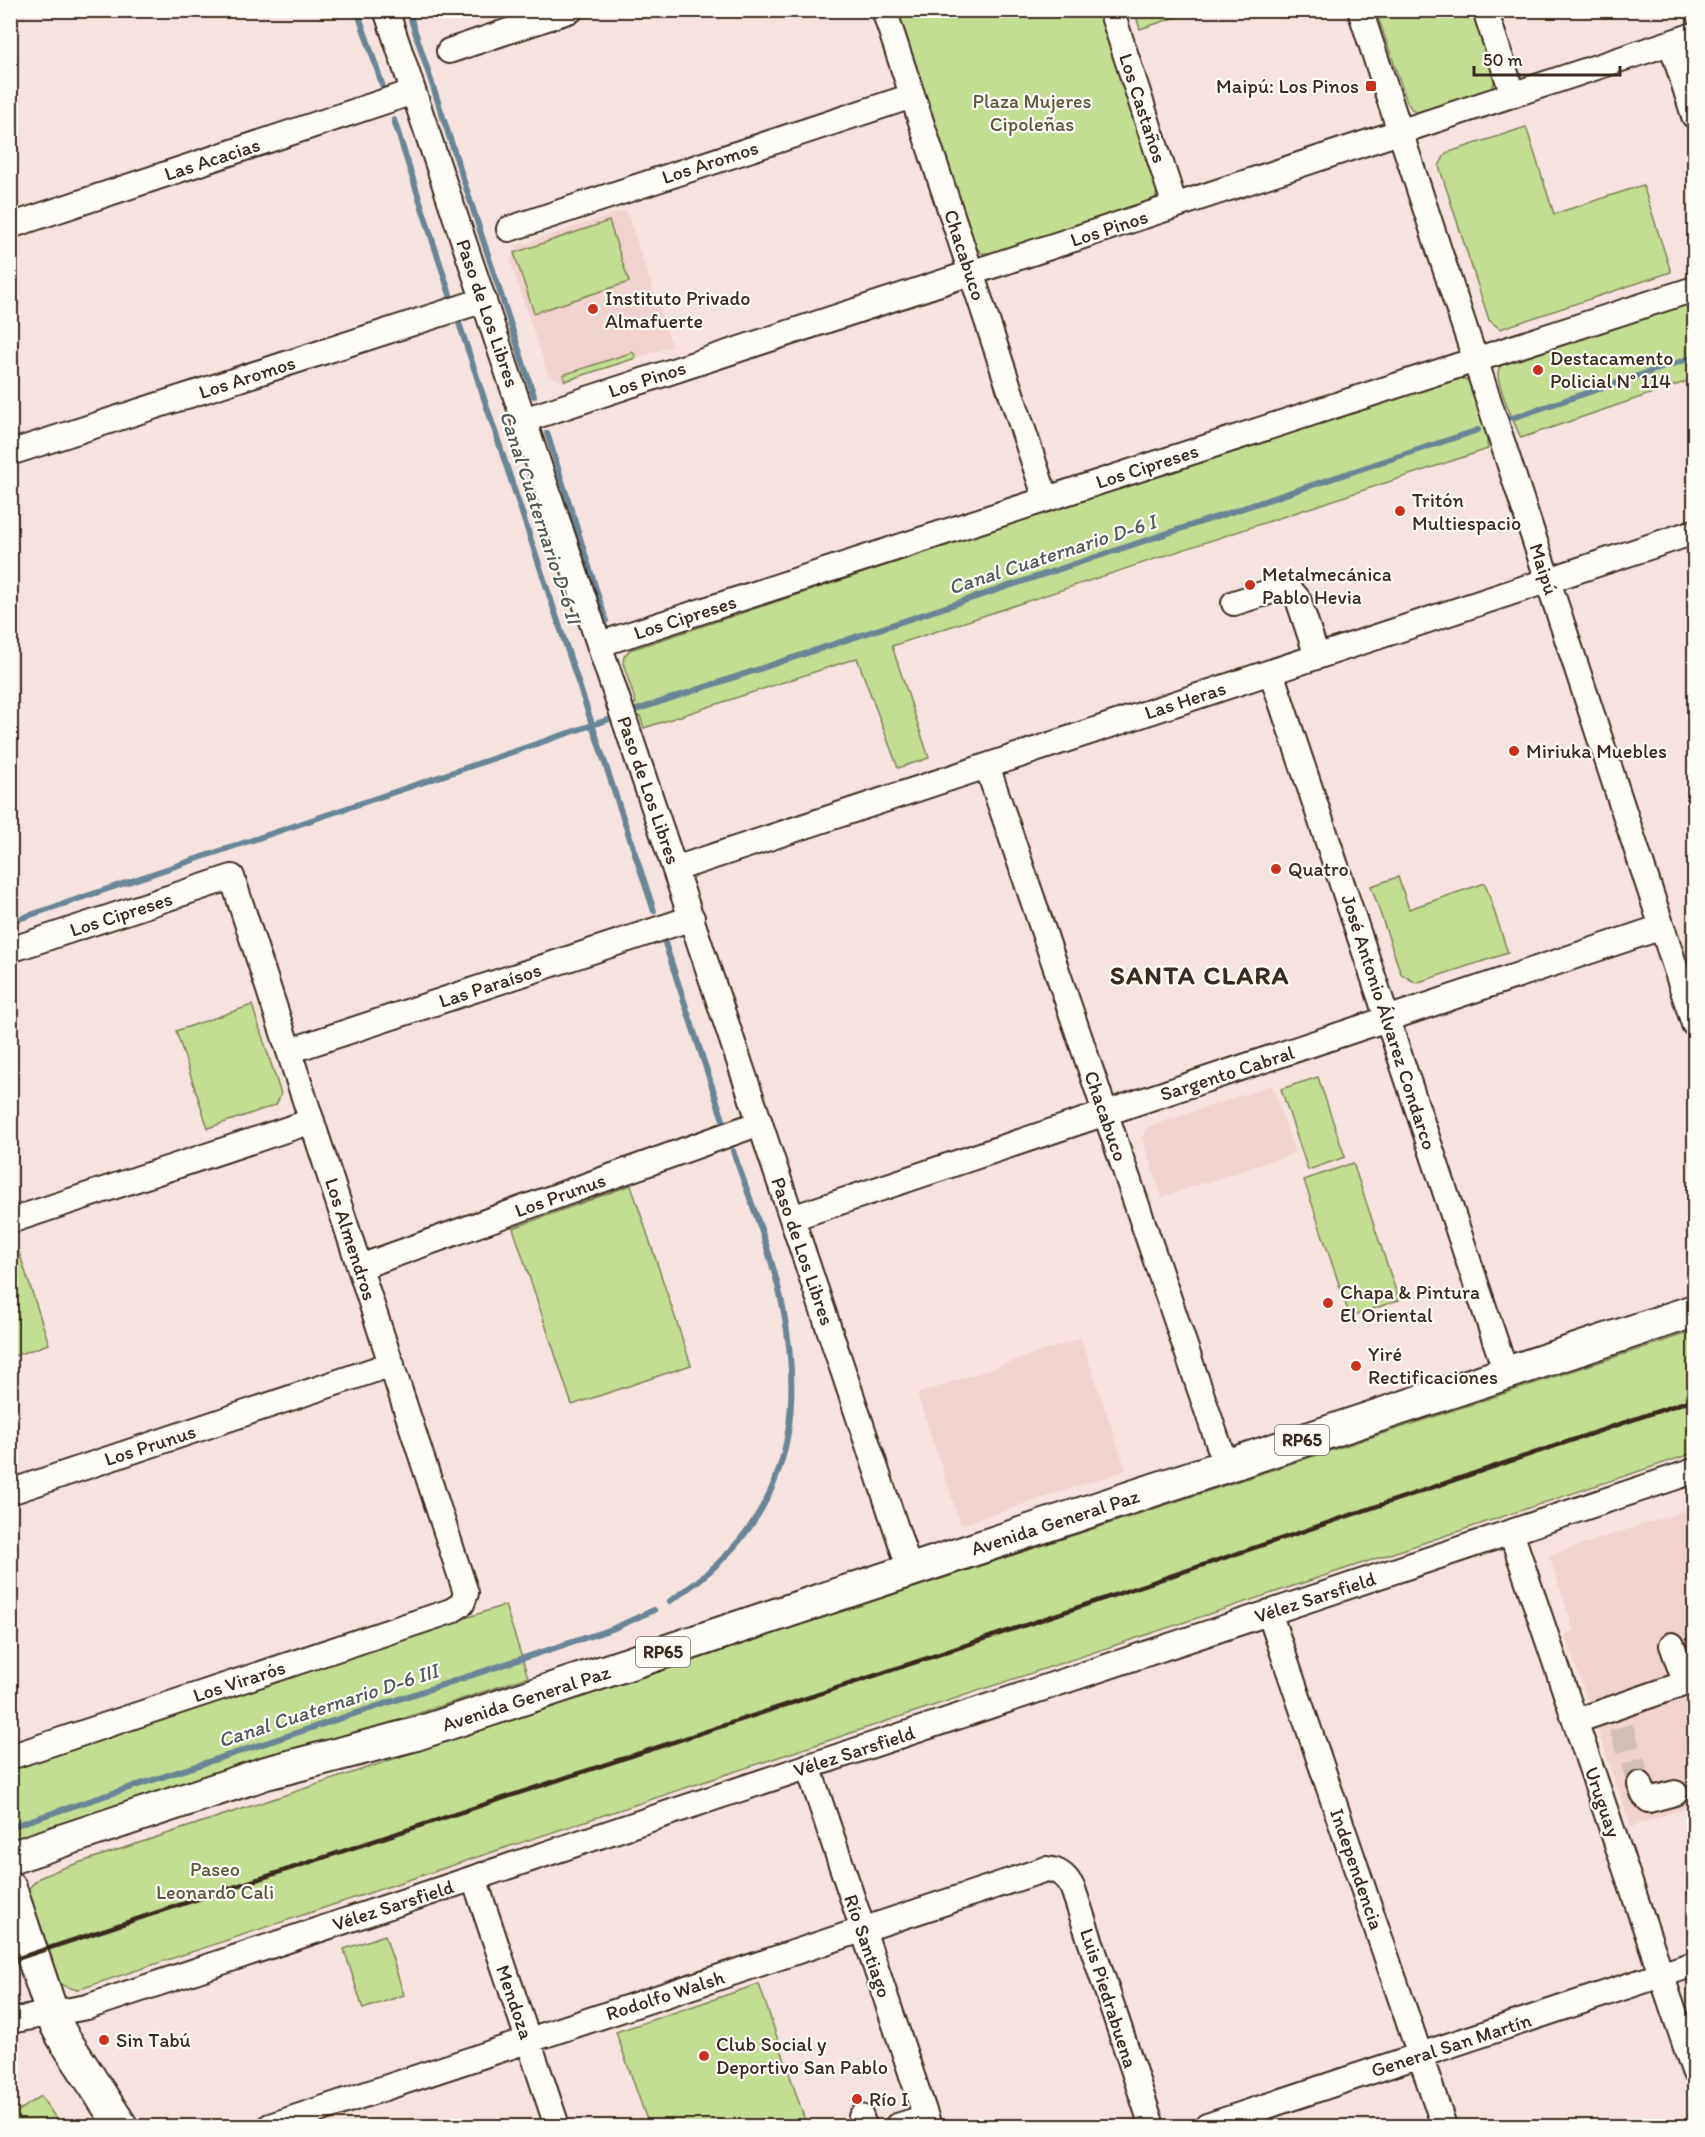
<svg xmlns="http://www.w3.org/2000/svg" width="1705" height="2137" viewBox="0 0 1705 2137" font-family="Itim,sans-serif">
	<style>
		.built { fill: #f1d2ce }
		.green { fill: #c3dd93; stroke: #7f8458; stroke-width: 1.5 }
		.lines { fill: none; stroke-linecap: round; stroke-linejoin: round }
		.stream { stroke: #698697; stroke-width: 6 }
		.minor-tunnel { stroke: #d1beb8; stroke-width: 24; stroke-dasharray: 24 12; stroke-linecap: butt }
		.minor-casing { stroke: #3b2a1e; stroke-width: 28 }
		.major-casing { stroke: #3b2a1e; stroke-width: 36 }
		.minor { stroke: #fdfcf7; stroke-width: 24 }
		.major { stroke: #fdfcf7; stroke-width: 32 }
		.rail { stroke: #3b2a1e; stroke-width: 4.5 }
		.poi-dot { fill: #c8321e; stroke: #fdfcf7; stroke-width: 2 }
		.labels { text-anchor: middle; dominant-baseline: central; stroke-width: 4.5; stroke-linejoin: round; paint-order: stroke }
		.shield { fill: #fdfcf7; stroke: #75695f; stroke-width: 1.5 }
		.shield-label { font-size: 18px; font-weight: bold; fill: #3b2a1e }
		.poi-label { font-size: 20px; fill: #3b2a1e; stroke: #fdfcf7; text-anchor: start }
		.park-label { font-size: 20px; fill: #5d573b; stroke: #fdfcf7 }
		.street-label { font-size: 20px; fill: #3b2a1e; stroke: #fdfcf7 }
		.water-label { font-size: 21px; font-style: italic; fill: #52585a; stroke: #fdfcf7 }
		.district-label { font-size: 26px; font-weight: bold; letter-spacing: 1.5px; fill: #3b2a1e; stroke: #fdfcf7 }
	</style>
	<rect width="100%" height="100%" fill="#f6e3df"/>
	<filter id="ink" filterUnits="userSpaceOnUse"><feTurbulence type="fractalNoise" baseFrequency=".0167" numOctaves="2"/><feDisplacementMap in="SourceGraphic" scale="12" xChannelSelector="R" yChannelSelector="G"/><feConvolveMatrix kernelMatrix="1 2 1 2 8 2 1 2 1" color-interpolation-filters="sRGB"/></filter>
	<g filter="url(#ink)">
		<path class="built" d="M626,210l46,136 -109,36 -15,-7 -38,-115 7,-14z
			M1272,1085l23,68 -133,44 -20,-59 5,-11z
			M1081,1338l45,132 -165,55 -44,-131z
			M1684,1511l10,32v262l-63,22 -66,-193 9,-3 -25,-76z"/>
		<path class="green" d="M1134,10h61v1l-55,18z
			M896,11h205l57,179 -3,8 -7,4 -154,51h-13l-6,-7z
			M1376,11h98l22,67 -5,12 -72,24 -7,-4 -5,-8z
			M1526,127l28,87 89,-29 28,87 -171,57 -11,-9 -50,-154 7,-13z
			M609,221l20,61 -95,31 -20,-60z
			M1694,297v82l-173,59c-6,-13 -24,-53 -23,-66 1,-5 2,-5 5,-9z
			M633,352l3,6 -71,23 -2,-6z
			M1458,377l12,4 14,39 4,29 -596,197 37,112 -31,10 -41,-110 -213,70 -4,-12 -4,1 -5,-12 5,-2 -13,-40 1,-7 6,-6z
			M1398,877l11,32 76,-26 23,70 -92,30 -15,-9 -30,-88z
			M252,1005l29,89 -5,11 -68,23 -32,-97z
			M1318,1077l27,80 -37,13 -27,-81z
			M1353,1163l46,137 -49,17 -46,-137z
			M631,1185l60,180 -119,40 -59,-177z
			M18,1249l31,95 -38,13v-105z
			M1694,1331v122l-1617,537c-6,-2 -13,-3 -18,-7 -17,-14 -28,-73 -30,-95l10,-10 21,-9z
			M505,1605l23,72 -517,172 -1,-81z
			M385,1935l19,60 -41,14 -19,-60z
			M759,1984l48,142h-158l-33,-94z
			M41,2096l20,30h-50v-10z"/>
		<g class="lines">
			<path class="stream" d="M357,10l26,77
				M408,10l126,386
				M394,120l58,181
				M458,320l196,591
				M1512,418l182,-61
				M547,433l59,188
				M636,710l842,-280
				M10,922l597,-202
				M663,937l61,186
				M670,1601c110,-71 138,-168 113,-293 -11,-54 -32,-106 -50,-157
				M10,1827l602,-198 42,-19
				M10,2051l4,-1"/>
			<path class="minor-tunnel" d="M1621,1727l19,57"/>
			<defs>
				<path id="minor" d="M386,10l524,1560
					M884,10l162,489
					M1111,10l64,196
					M1360,10l334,1014
					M1485,10l28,85
					M1671,43l23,73
					M449,51l122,-41
					M10,226l403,-134
					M509,229l403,-133
					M524,420l1170,-385
					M10,453l474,-153
					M1234,603l41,-13 11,-1 5,2 7,8 19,57
					M600,644l1094,-355
					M1271,672l235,701
					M987,766l239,700
					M675,869l1019,-337
					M10,950l222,-73 234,716 -4,11 -11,7 -441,146
					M289,1051l403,-133
					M792,1218l870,-291
					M10,1221l302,-100
					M360,1267l400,-144
					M10,1492l382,-128
					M1511,1532l183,539
					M1269,1612l175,514
					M1576,1721l107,-37 1,-5 -12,-34
					M808,1766l121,360
					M1640,1784l4,11 5,5 26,-7
					M474,1878l83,248
					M10,2021l77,-14 1607,-536
					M861,2117l3,9
					M270,2126l776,-257c14,1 21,8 27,20l79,237
					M897,2126l29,-9
					M1207,2126l487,-162"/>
				<path id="major" d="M10,1858l256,-85 150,-39 1278,-423
					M10,1888l45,134 8,15 58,89"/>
			</defs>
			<use href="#minor" class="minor-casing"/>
			<use href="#major" class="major-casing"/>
			<use href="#minor" class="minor"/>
			<use href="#major" class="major"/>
			<path class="rail" d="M10,1961l927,-306 757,-256"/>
		</g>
	</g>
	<g class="poi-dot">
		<rect x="1365" y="80" width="12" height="12" rx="3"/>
		<circle cx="593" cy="309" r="6"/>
		<circle cx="1538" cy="370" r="6"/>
		<circle cx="1400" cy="511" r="6"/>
		<circle cx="1250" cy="585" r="6"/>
		<circle cx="1514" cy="751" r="6"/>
		<circle cx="1276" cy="869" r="6"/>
		<circle cx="1328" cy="1303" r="6"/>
		<circle cx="1356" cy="1366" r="6"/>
		<circle cx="104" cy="2040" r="6"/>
		<circle cx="704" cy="2056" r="6"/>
		<circle cx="857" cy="2099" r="6"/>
	</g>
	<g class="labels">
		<g class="shield">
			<rect x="1275" y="1425" width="54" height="30" rx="4.5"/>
			<rect x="636" y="1637" width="54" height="30" rx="4.5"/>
		</g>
		<g class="shield-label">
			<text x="1302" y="1440">RP65</text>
			<text x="663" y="1652">RP65</text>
		</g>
		<g class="poi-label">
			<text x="1359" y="86" text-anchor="end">Maipú: Los Pinos</text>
			<text x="605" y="298">Instituto Privado<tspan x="605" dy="23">Almafuerte</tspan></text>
			<text x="1550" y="358">Destacamento<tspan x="1550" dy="23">Policial N° 114</tspan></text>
			<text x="1412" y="500">Tritón<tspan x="1412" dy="23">Multiespacio</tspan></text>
			<text x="1262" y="574">Metalmecánica<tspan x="1262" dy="23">Pablo Hevia</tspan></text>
			<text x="1526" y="751">Miriuka Muebles</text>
			<text x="1288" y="869">Quatro</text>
			<text x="1340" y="1292">Chapa &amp; Pintura<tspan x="1340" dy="23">El Oriental</tspan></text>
			<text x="1368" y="1354">Yiré<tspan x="1368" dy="23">Rectificaciones</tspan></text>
			<text x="116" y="2040">Sin Tabú</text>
			<text x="716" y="2044">Club Social y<tspan x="716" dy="23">Deportivo San Pablo</tspan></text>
			<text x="869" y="2099">Río I</text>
		</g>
		<g class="park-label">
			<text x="1032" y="101">Plaza Mujeres<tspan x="1032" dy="23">Cipoleñas</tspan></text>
			<text x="215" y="1869">Paseo<tspan x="215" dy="23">Leonardo Cali</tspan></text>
		</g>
		<g class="street-label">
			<text transform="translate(1143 108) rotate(72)">Los Castaños</text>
			<text transform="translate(212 159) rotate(-18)">Las Acacias</text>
			<text transform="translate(710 162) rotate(-18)">Los Aromos</text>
			<text transform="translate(1109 228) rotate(-18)">Los Pinos</text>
			<text transform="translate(965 255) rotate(72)">Chacabuco</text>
			<text transform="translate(488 313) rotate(71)">Paso de Los Libres</text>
			<text transform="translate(247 377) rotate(-18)">Los Aromos</text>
			<text transform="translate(647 379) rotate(-18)">Los Pinos</text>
			<text transform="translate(1147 466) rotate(-18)">Los Cipreses</text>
			<text transform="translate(1544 569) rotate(72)">Maipú</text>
			<text transform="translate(685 617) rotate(-18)">Los Cipreses</text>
			<text transform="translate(1185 700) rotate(-18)">Las Heras</text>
			<text transform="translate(649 790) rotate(71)">Paso de Los Libres</text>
			<text transform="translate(121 914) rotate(-18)">Los Cipreses</text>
			<text transform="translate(490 985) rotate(-18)">Las Paraísos</text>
			<text transform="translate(1389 1022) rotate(72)">José Antonio Álvarez Condarco</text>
			<text transform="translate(1227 1073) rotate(-18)">Sargento Cabral</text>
			<text transform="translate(1106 1116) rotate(71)">Chacabuco</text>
			<text transform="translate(560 1195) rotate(-20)">Los Prunus</text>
			<text transform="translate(351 1239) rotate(72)">Los Almendros</text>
			<text transform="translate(803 1251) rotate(71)">Paso de Los Libres</text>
			<text transform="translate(150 1445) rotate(-18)">Los Prunus</text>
			<text transform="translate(1055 1522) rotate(-18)">Avenida General Paz</text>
			<text transform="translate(1315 1597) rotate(-18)">Vélez Sarsfield</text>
			<text transform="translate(239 1681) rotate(-18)">Los Virarós</text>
			<text transform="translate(526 1698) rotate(-18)">Avenida General Paz</text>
			<text transform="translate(854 1751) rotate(-18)">Vélez Sarsfield</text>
			<text transform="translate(1603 1802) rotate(71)">Uruguay</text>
			<text transform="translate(1357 1869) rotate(71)">Independencia</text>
			<text transform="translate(393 1905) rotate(-18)">Vélez Sarsfield</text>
			<text transform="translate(868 1946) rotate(71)">Río Santiago</text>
			<text transform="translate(665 1995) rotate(-18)">Rodolfo Walsh</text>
			<text transform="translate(1109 1998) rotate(72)">Luis Piedrabuena</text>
			<text transform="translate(515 2002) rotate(71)">Mendoza</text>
			<text transform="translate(1451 2045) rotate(-18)">General San Martín</text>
		</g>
		<g class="water-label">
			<text transform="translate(541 517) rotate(72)">Canal Cuaternario D-6 II</text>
			<text transform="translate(1052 554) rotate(-18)">Canal Cuaternario D-6 I</text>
			<text transform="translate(328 1705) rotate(-18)">Canal Cuaternario D-6 III</text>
		</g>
		<g class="district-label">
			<text x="1200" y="975">SANTA CLARA</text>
		</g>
	</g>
	<rect width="1705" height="2137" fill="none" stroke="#fdfcf7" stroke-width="36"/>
	<rect x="18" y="18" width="1669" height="2101" fill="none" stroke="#3b2a1e" stroke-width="2" filter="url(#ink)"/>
	<path d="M1474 66v9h146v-9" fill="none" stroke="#3b2a1e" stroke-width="3"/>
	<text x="1483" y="66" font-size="18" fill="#3b2a1e" stroke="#fdfcf7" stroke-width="4.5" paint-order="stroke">50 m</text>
</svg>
